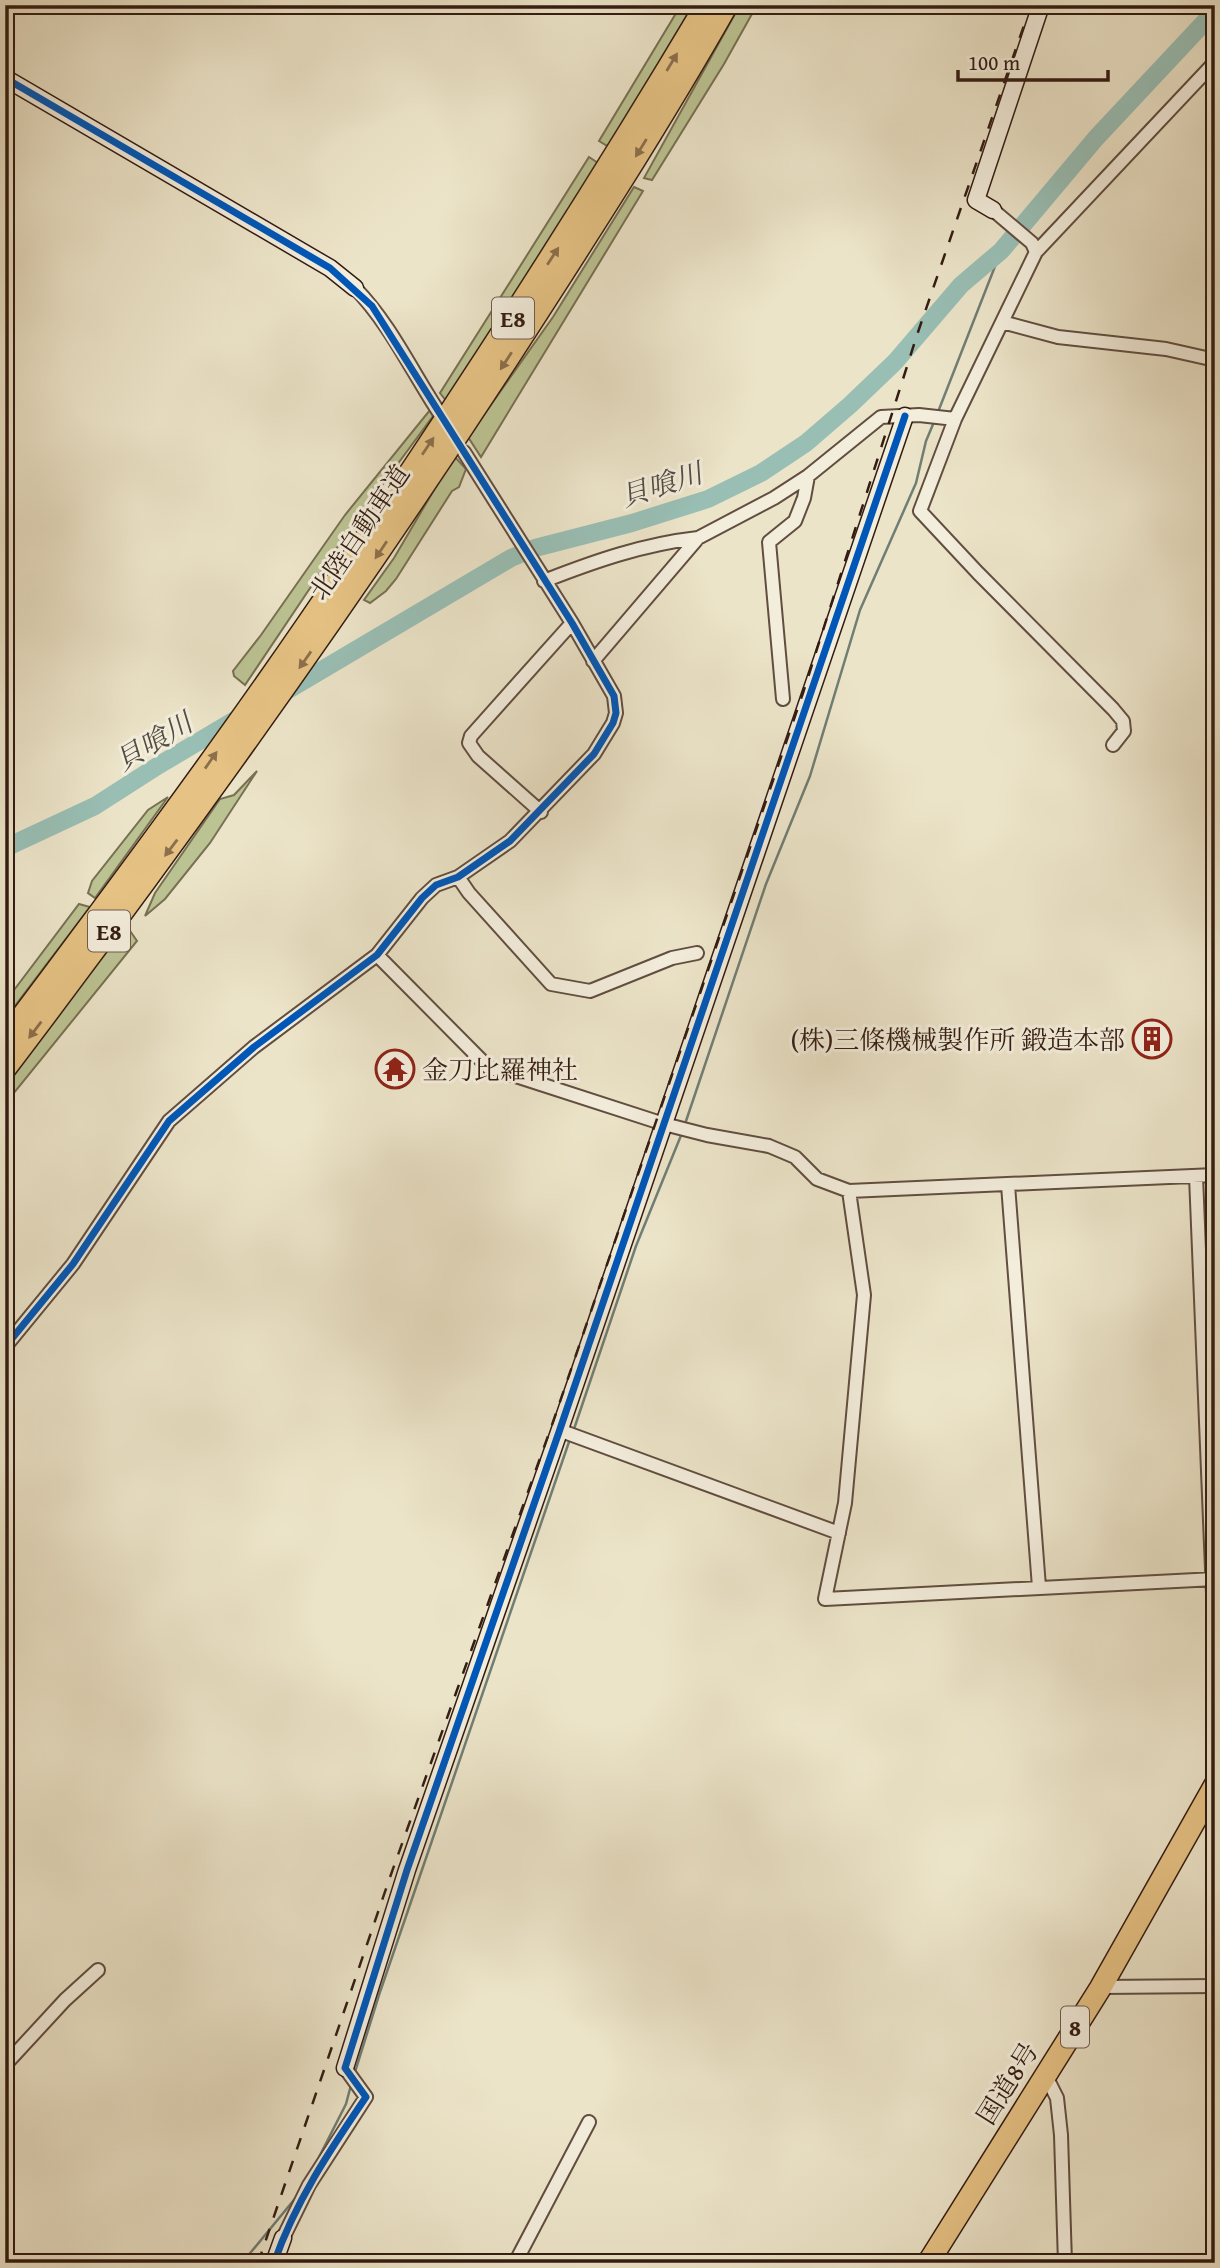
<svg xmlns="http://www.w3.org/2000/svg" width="1220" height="2268" viewBox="0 0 1220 2268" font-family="'Gentium Book Plus','Noto Serif JP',serif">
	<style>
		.green { fill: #bcc393; stroke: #787052; stroke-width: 2 }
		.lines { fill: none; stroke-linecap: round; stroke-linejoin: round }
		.stream { stroke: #707e74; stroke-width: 2.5 }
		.river { stroke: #99bfb5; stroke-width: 18 }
		.street-casing { stroke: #614e40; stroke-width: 16 }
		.secondary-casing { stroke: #331c12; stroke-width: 19 }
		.highway-casing { stroke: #331c12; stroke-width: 24 }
		.street { stroke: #f3eddc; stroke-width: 12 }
		.secondary { stroke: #f3eddc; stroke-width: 16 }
		.highway { stroke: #e6c284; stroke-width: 21 }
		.rail { stroke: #331c12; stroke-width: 2.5; stroke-dasharray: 12 12; stroke-linecap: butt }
		.cycleway-casing { stroke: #f3eddc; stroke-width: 11 }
		.cycleway { stroke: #0057b8; stroke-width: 7 }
		.oneway { fill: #8c6f4b }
		.labels { text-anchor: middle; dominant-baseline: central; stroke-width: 6; stroke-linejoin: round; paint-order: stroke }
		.shield { fill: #f3eddc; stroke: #6d5b4f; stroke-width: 2 }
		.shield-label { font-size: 24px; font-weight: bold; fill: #331c12 }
		.street-label { font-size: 26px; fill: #331c12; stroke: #f3eddc }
		.poi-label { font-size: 26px; fill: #331c12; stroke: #f3eddc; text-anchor: end }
		.water-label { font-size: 28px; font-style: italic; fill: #524d43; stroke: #f3eddc }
	</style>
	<rect width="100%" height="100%" fill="#ece4c9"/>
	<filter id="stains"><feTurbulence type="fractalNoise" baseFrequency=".00286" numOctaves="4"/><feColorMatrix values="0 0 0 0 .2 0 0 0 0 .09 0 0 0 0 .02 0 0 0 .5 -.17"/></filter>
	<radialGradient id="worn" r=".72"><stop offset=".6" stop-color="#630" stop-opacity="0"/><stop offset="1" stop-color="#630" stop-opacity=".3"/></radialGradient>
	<path class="green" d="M681,5h12l-84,142 -10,-6z
		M740,5h17l-33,59 -72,116 -8,-2z
		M589,157l9,6 -151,239 -7,-9z
		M634,187l9,4 -162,266 -13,-20 85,-120z
		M430,410l6,2 -87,118 -104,155 -11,-9 -1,-5 28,-36 84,-120z
		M454,456l12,13 -7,18 -7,4 -56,88 -10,12 -16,12 -6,-3 30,-42z
		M257,771l-47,72 -45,56 -20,17 10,-23 65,-94 14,-4z
		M168,797l-73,101 -7,-5 4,-12 56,-71z
		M79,904l11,3 -85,112v-17z
		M126,925l11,16 -132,163v-19z"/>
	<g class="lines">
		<path class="stream" d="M938,412l63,-161
			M685,1124l81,-240 44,-108 50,-166 56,-127 10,-42 8,-19
			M574,1429l62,-183 46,-113
			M355,2072l25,-80 190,-553
			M315,2165l31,-61 5,-19
			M242,2263l56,-68"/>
		<path class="river" d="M283,693l228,-135 24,-10 97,-25 76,-24 53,-26 45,-30 44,-38 45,-43 66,-77 40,-34 95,-113 119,-127
			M5,848l90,-42 64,-41 81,-48"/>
		<defs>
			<path id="street" d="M993,210l39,33 4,9
				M355,288c36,37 57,84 85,126
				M1002,322l56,15 108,12 49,11
				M544,581c51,-20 100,-37 154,-43
				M593,661l105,-123 76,-40 34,-22 73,-59 38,-2 36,4
				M783,699l-14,-157 26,-21 9,-23 4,-22
				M1113,745l11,-14 -1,-10 -10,-12 -135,-136 -58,-62 35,-92 81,-167 179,-190
				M541,812l-63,-56 -9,-13 2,-7 101,-113
				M458,877l11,16 82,91 39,7 82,-33 25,-5
				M377,955l111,112 176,57 43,11 62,11 26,11 22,22 32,12 366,-16
				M1196,1176l19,467
				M1008,1185l31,402
				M849,1191l15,104 -19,208 -20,96 390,-20
				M5,1347l68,-83 96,-143 85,-74 123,-92 45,-57 14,-13 22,-8 52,-36 84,-87 19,-31 3,-10 -2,-17 -42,-73 -108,-171
				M559,1432l8,1 272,100
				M1101,1987l114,-1
				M5,2065l60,-65 33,-30
				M1045,2074l12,24 4,37 4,128
				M283,2238l26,-53 57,-88 -21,-29
				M515,2263l74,-141"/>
			<path id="secondary" d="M5,78l325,190 25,20
				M993,210l-17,-10 65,-195
				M345,2068l62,-198 152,-438 346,-1016
				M274,2263l9,-25"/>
			<path id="highway" d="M5,1039c103,-137 206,-275 303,-416 139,-202 272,-407 398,-618
				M5,1069c176,-232 345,-468 504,-712 75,-116 150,-232 218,-352
				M928,2263l173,-276 114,-202"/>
		</defs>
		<use href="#street" class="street-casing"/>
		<use href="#secondary" class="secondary-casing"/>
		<use href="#highway" class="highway-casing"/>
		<use href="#street" class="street"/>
		<use href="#secondary" class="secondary"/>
		<use href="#highway" class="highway"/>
		<path class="rail" d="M258,2263l131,-383 164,-458 250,-729 114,-358 114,-330"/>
		<defs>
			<path id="cycleway" d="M5,78l325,190 42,38 200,317 42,73 2,17 -3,10 -19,31 -84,87 -52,36 -22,8 -14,13 -45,57 -123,92 -85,74 -96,143 -68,83
				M274,2263c21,-61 56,-113 92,-166l-21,-29 62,-198 152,-438 346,-1016"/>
		</defs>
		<use href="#cycleway" class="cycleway-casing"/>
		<use href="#cycleway" class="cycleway"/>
	</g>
	<defs><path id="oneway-solid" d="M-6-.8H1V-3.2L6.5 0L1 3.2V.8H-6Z" transform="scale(1.75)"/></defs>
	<g class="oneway">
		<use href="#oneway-solid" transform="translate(672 62) rotate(-59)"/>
		<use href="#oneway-solid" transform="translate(641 148) rotate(122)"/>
		<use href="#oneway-solid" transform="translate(553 256) rotate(-57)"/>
		<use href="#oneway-solid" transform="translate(506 361) rotate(123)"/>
		<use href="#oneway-solid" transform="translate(428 446) rotate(-56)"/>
		<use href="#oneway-solid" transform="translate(381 550) rotate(124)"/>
		<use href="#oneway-solid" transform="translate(305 660) rotate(125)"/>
		<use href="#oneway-solid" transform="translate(211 760) rotate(-55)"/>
		<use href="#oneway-solid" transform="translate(171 848) rotate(127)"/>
		<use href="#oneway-solid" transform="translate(35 1030) rotate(127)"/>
	</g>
	<defs>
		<symbol id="building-ring" viewBox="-11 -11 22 22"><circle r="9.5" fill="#f3eddc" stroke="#8f2418" stroke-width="1.5"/><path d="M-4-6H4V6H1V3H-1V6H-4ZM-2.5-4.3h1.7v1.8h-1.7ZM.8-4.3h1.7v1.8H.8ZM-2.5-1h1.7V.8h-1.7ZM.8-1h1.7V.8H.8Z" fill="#8f2418"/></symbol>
		<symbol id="temple-ring" viewBox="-11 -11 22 22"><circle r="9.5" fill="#f3eddc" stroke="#8f2418" stroke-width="1.5"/><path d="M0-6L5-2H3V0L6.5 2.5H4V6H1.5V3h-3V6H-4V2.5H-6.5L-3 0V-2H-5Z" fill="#8f2418"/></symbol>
	</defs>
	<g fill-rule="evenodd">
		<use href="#building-ring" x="1130" y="1017" width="44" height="44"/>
		<use href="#temple-ring" x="373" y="1047" width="44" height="44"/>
	</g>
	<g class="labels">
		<g class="shield">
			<rect x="492" y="297.5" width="42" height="41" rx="5"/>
			<rect x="88" y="910.5" width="42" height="41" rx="5"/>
			<rect x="1061" y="2006.5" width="28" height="41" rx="5"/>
		</g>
		<g class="shield-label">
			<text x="513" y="318">E8</text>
			<text x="109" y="931">E8</text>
			<text x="1075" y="2027">8</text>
		</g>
		<g class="street-label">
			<text transform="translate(359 532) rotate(-56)">北陸自動車道</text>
			<text transform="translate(1007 2083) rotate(-58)">国道8号</text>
		</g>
		<g class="poi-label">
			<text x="1125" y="1039">(株)三條機械製作所 鍛造本部</text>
			<text x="422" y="1069" text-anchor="start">金刀比羅神社</text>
		</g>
		<g class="water-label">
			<text transform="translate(661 484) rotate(-18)">貝喰川</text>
			<text transform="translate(153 741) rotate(-31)">貝喰川</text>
		</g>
	</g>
	<rect width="1220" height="2268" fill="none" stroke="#ece4c9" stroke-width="28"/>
	<rect x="7" y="7" width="1206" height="2254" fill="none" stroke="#331c12" stroke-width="3.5"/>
	<rect x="14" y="14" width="1192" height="2240" fill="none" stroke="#331c12" stroke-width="2"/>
	<path d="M958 70v10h150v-10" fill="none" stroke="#331c12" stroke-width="3.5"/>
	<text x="968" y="70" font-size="21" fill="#331c12" stroke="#f3eddc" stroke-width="5" paint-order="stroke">100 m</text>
	<rect width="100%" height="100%" filter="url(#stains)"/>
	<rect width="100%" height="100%" fill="url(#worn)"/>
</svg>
